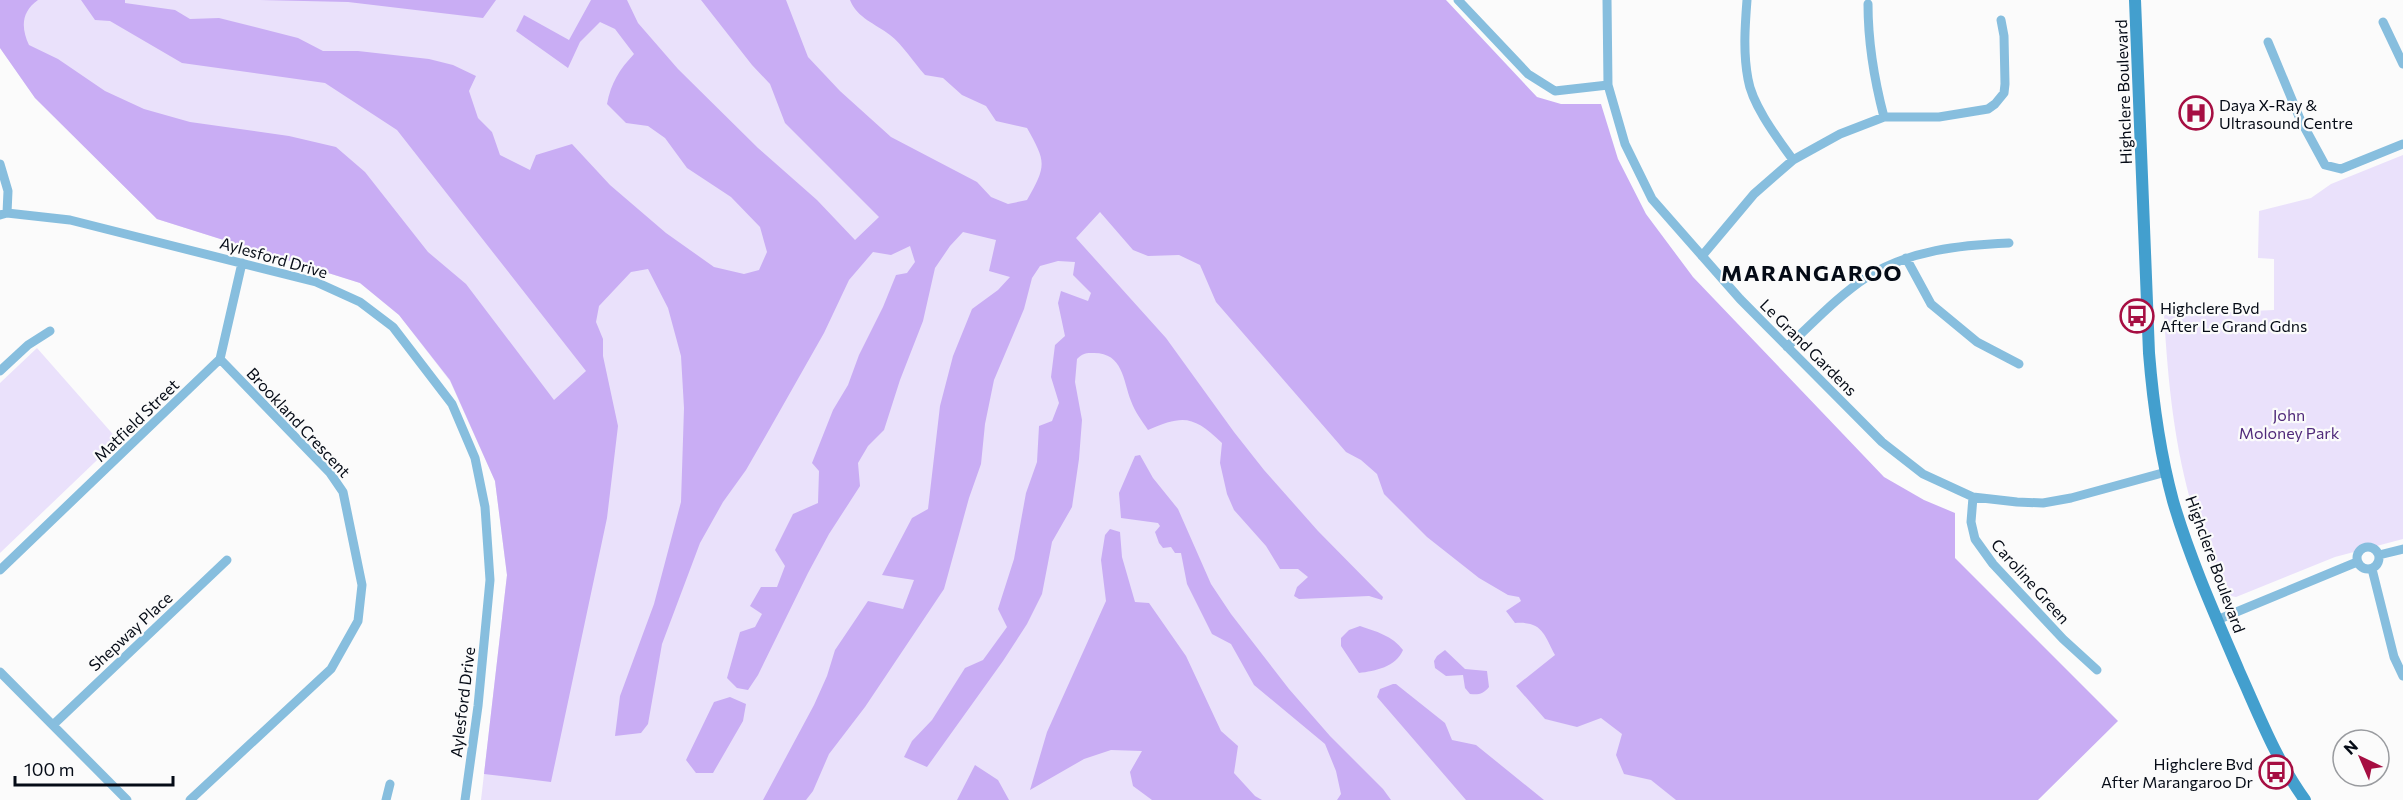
<svg xmlns="http://www.w3.org/2000/svg" width="2403" height="800" viewBox="0 0 2403 800" font-family="Commissioner,sans-serif">
	<style>
		.green { fill: #eae1fb }
		.forest { fill: #c9adf4 }
		.lines { fill: none; stroke-linecap: round; stroke-linejoin: round }
		.street { stroke: #87bede; stroke-width: 9 }
		.secondary { stroke: #439fce; stroke-width: 12 }
		.labels { text-anchor: middle; dominant-baseline: central; stroke-width: 4.5; stroke-linejoin: round; paint-order: stroke }
		.street-label { font-size: 16px; fill: #050b16; stroke: #fbfbfb }
		.poi-label { font-size: 16px; fill: #050b16; stroke: #fbfbfb; text-anchor: start }
		.park-label { font-size: 16px; fill: #502a7a; stroke: #fbfbfb }
		.district-label { font-size: 22px; font-weight: bold; letter-spacing: 1.5px; fill: #050b16; stroke: #fbfbfb }
	</style>
	<rect width="100%" height="100%" fill="#fbfbfb"/>
	<path class="green" d="M0,0h1025l721,800h-1265l26,-225 -12,-94 -45,-100 -51,-66 -39,-32 -203,-64 -122,-121 -35,-50z
		M2403,155v384l-68,18 -99,40 -10,-2c-9,-14 -14,-30 -20,-46 -29,-79 -37,-151 -42,-234l110,-5v-51l-16,-1 1,-47 52,-13 20,-14z
		M37,348l81,92 -118,113v-170z"/>
	<path class="forest" d="M0,0h38c-17,12 -17,28 -9,45l29,14 47,32 39,18 46,13 99,14 47,11 29,25 63,80 38,32 88,116 32,-29 -189,-241 -72,-47 -143,-20 -72,-42 -15,-1 -14,-20h44v3l50,7 15,9 29,-1 79,20 25,13h35l71,8 24,6 23,11 -7,15 9,27 14,14 8,23 30,15 6,-15 36,-11 38,41 56,48 48,34 30,7 15,-4 8,-18 -7,-25 -29,-30 -44,-29 -22,-30 -17,-12 -22,-3 -19,-19c4,-21 12,-34 27,-50l-19,-25 -15,-7 -20,20 -12,26 -52,-37 8,-16 45,25 22,-40h36l11,23 40,46 80,79 59,52 38,40 24,-23 -94,-94 -15,-39 -18,-19 -51,-65h85l22,57 32,34 51,46 86,45 14,15 17,7 19,-4c20,-35 19,-38 0,-72l-31,-7 -10,-15 -24,-11 -19,-17 -18,-3c-11,-12 -22,-30 -35,-40 -14,-11 -33,-17 -40,-35h596l91,97 24,7h40l17,55 28,55 47,63 191,200 40,23 31,13v45l163,163 -80,79h-362l-25,-20 -27,-6 -8,-19 6,-21 -21,-16 -24,9 -32,-8 -29,-33 39,-31c-11,-21 -13,-34 -40,-32l-9,-12 15,-10 -2,-4 -11,-2 -29,-17 -52,-41 -43,-43 -7,-20 -16,-14 -15,-8 -130,-150 -16,-37 -21,-10 -31,1 -15,-6 -33,-38 -24,26 90,100 68,94 30,38 54,61 65,66 -1,3 -13,-4 -70,3 -5,-3 3,-9 11,-10 -10,-8h-18l-14,-23 -32,-36 -7,-16 -7,-31 2,-20c-28,-27 -38,-29 -74,-13 -6,-9 -13,-18 -17,-29 -8,-21 -8,-48 -37,-48 -8,0 -11,0 -17,6l-2,23 7,38 -3,39 -7,48 -20,35 -10,52 -15,30 -24,37 -76,106 -23,-10 8,-16 20,-21 33,-52 18,-8 24,-33 -9,-18 16,-50 12,-66 11,-31 2,-36 13,-5 7,-18 -8,-26 4,-32 10,-9 -7,-33 3,-12 27,10 3,-8 -18,-18 2,-13 -17,-1 -18,5 -8,12 -8,31 -30,71 -9,44 -4,40 -12,34 -25,91 -79,118 -36,47 -16,37 -7,9h-43l51,-95 13,-29 8,-26 33,-49 35,8 11,-29 -32,-5 30,-57 16,-9 12,-103 13,-50 19,-47 26,-19 12,-13 -21,-6 7,-31 -33,-8 -13,14 -15,22 -12,53 -23,59 -16,50 -16,16 -10,17 2,23 -31,48 -21,39 -50,102 -10,15 -11,-2 -10,-10 13,-46 15,-5 7,-13 -12,-8 11,-19h16l8,-21 -10,-16 18,-36 25,-11 1,-32 -7,-8 21,-53 15,-25 11,-30 24,-48 13,-32 11,-2 8,-11 -5,-16 -19,9 -18,-3 -24,28 -25,53 -55,97 -23,40 -23,32 -23,41 -38,101 -14,80 -7,9 -26,3 5,-40 34,-92 27,-102 3,-94 -3,-52 -13,-48 -20,-39 -17,3 -32,34 -3,16 7,17v17l15,70 -11,92 -56,264 -67,-8 23,-199 -12,-94 -45,-101 -51,-65 -39,-32 -203,-64 -122,-121 -35,-50z
		M260,0h236l-13,18 -135,-16z
		M1140,455l13,23 25,31 33,75 20,30 58,75 41,47 53,53 8,11h-54l4,-6 -5,-23 -11,-27 -71,-59 -23,-41 -19,-10 -25,-50 -6,-31h-6l-4,-6 -8,1 -4,-5 -4,-11 5,-6 -2,-3 -37,-5 -2,-25 16,-37z
		M1110,529l10,3 2,25 13,45 14,1 37,53 35,75 17,15 -4,27 21,23 7,4h-110l-19,-14 -3,-14 12,-21 -31,-1 -27,9 -54,31 17,-58 59,-131 -5,-41 4,-25z
		M1360,626c15,5 33,10 43,24 -7,17 -28,21 -44,23l-18,-27v-8l8,-8z
		M1445,650l20,19 22,2 2,16c-6,7 -10,8 -19,7l-5,-6 -2,-13 -17,1 -11,-8 -1,-7 3,-5z
		M1393,684h3l49,39 7,17 24,5 68,55h-78l-89,-103 3,-8z
		M730,697l16,7 -3,17 -30,52h-17l-10,-13 28,-58z
		M975,765l23,15 11,20h-52z"/>
	<g class="lines">
		<path class="street" d="M1458,0l70,74 27,17 53,-6
			M1607,0l1,85 17,59 27,55 88,100 142,143 41,32 50,23 44,5 26,1 28,-5 95,-26
			M1747,0c-2,26 -4,53 1,79 4,26 30,60 45,81
			M1868,4c0,40 6,75 16,113
			M2383,22l20,42
			M2268,42l32,77 25,46 16,4 62,-25
			M0,164l8,27 -1,22
			M0,215l7,-2 63,7 246,62 44,20 33,25 59,77 23,54 10,49 5,73 -12,126 -13,94
			M1702,256l52,-62 39,-34 47,-26 44,-17h55l49,-8 7,-5 9,-11 1,-9 -1,-48 -3,-16
			M1906,258l25,46 46,38 42,22
			M1787,347c26,-24 51,-51 80,-70 43,-27 93,-32 142,-34
			M0,371l28,-26 22,-14
			M1973,497l-2,25 4,17 18,25 70,75 34,31
			M2357 558a11 11 0 1 1 22 0a11 11 0 1 1-22 0Z
			M2379,555l24,-6
			M2372,569l22,88 9,19
			M0,570l220,-211 22,-96
			M2217,620l140,-58
			M0,672l127,128
			M54,724l173,-164
			M190,800l141,-131 27,-48 4,-36 -19,-93 -13,-19 -110,-114
			M386,800l4,-16"/>
		<path class="secondary" d="M2135,0l14,353c4,50 11,100 24,148 17,58 42,114 66,170 20,44 37,89 66,129"/>
	</g>
	<defs>
		<symbol id="hospital-ring" viewBox="-11 -11 22 22"><circle r="9.5" fill="#fbfbfb" stroke="#a60e42" stroke-width="1.5"/><path d="M-5-5h3v3.5h4V-5h3V5h-3V1.5h-4V5h-3Z" fill="#a60e42"/></symbol>
		<symbol id="bus-ring" viewBox="-11 -11 22 22"><circle r="9.5" fill="#fbfbfb" stroke="#a60e42" stroke-width="1.5"/><path d="M-5-6H5V4H4V6H2V4H-2V6H-4V4H-5ZM-3.5-4V0h7V-4ZM-3.5 1.2v1.5H-2V1.2ZM2 1.2v1.5H3.5V1.2Z" fill="#a60e42"/></symbol>
	</defs>
	<g fill-rule="evenodd">
		<use href="#hospital-ring" x="2177" y="94" width="38" height="38"/>
		<use href="#bus-ring" x="2118" y="297" width="38" height="38"/>
		<use href="#bus-ring" x="2257" y="753" width="38" height="38"/>
	</g>
	<g class="labels">
		<g class="street-label">
			<text transform="translate(2123 92) rotate(-92)">Highclere Boulevard</text>
			<text transform="translate(274 257) rotate(16)">Aylesford Drive</text>
			<text transform="translate(1809 347) rotate(45)">Le Grand Gardens</text>
			<text transform="translate(136 420) rotate(-44)">Matfield Street</text>
			<text transform="translate(299 422) rotate(47)">Brookland Crescent</text>
			<text transform="translate(2216 564) rotate(70)">Highclere Boulevard</text>
			<text transform="translate(2031 581) rotate(48)">Caroline Green</text>
			<text transform="translate(130 631) rotate(-43)">Shepway Place</text>
			<text transform="translate(462 702) rotate(-83)">Aylesford Drive</text>
		</g>
		<g class="poi-label">
			<text x="2219" y="104">Daya X-Ray &amp;<tspan x="2219" dy="18">Ultrasound Centre</tspan></text>
			<text x="2160" y="307">Highclere Bvd<tspan x="2160" dy="18">After Le Grand Gdns</tspan></text>
			<text x="2253" y="763" text-anchor="end">Highclere Bvd<tspan x="2253" dy="18">After Marangaroo Dr</tspan></text>
		</g>
		<g class="park-label">
			<text x="2289" y="414">John<tspan x="2289" dy="18">Moloney Park</tspan></text>
		</g>
		<g class="district-label">
			<text x="1812" y="272">MARANGAROO</text>
		</g>
	</g>
	<g transform="translate(2361 758) rotate(316)"><circle r="28" fill="#fbfbfb" stroke="#999b9f" stroke-width="1.5"/>
	<path d="M0-4.5L10 22L0 15L-10 22Z" fill="#a60e42"/>
	<text y="-9" font-size="16" font-weight="bold" text-anchor="middle" fill="#050b16">N</text>
	</g>
	<path d="M15 776v9h158v-9" fill="none" stroke="#050b16" stroke-width="3"/>
	<text x="24" y="776" font-size="18" fill="#050b16" stroke="#fbfbfb" stroke-width="4.5" paint-order="stroke">100 m</text>
</svg>
